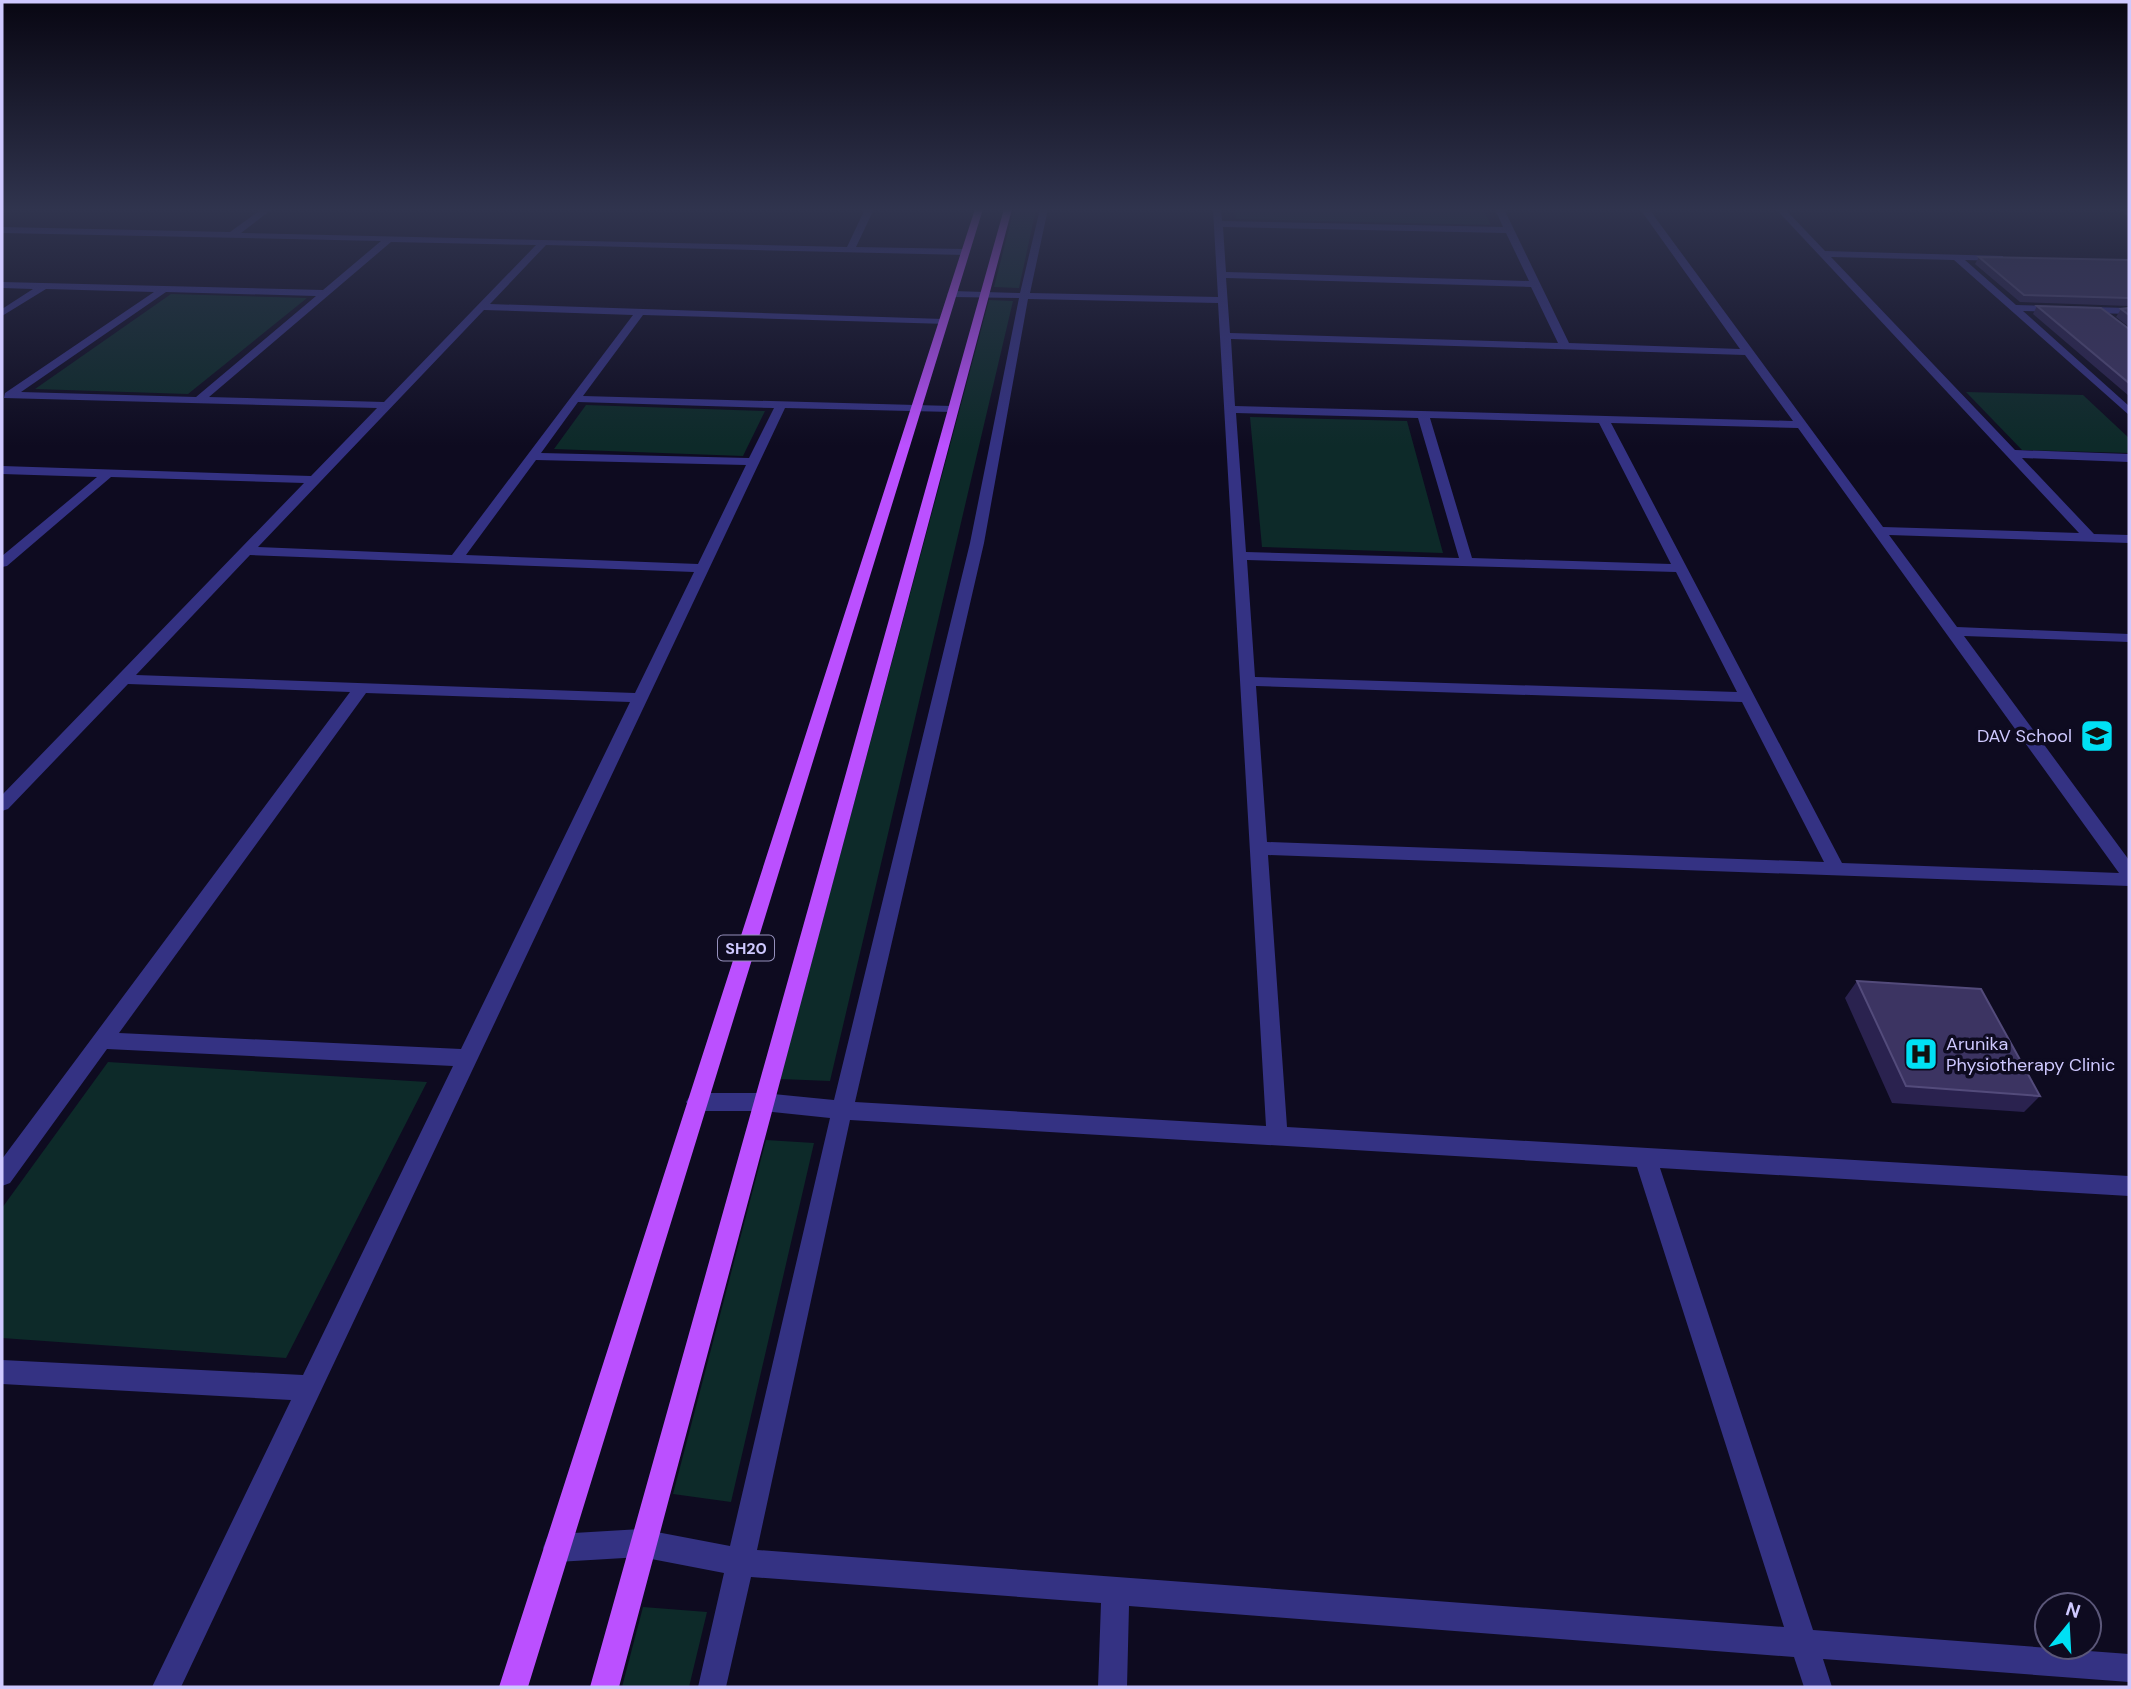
<svg xmlns="http://www.w3.org/2000/svg" width="2131" height="1689" viewBox="0 0 2131 1689" font-family="'DM Sans',sans-serif">
	<style>
		.green { fill: #0d2a29 }
		.lines { fill: none; stroke-linecap: round; stroke-linejoin: round }
		.minor { fill: #343283; fill-rule: evenodd }
		.major { fill: #bb50ff; fill-rule: evenodd }
		.wall { fill: #2a224f }
		.building { fill: #3c3462; stroke: #534b7b; stroke-width: 2 }
		.labels { text-anchor: middle; dominant-baseline: central; stroke-width: 7; stroke-linejoin: round; paint-order: stroke }
		.shield { fill: #0e0b20; stroke: #9590bc; stroke-width: 2 }
		.shield-label { font-size: 16px; font-weight: bold; fill: #cfc9ff }
		.poi-label { font-size: 18px; fill: #cfc9ff; stroke: #0e0b20; text-anchor: end }
	</style>
	<rect width="100%" height="100%" fill="#0e0b20"/>
	<path class="green" d="M1014,209h22l-17,79 -25,-1z
		M1235,209h248l8,16 -255,-6z
		M171,294l136,4 -119,96 -153,-5z
		M989,300l24,1 -183,780 -50,-2z
		M1966,392l117,3 46,43v15l-107,-3z
		M586,405l179,6 -22,45 -189,-7z
		M1250,417l157,4 36,132 -181,-6z
		M108,1062l319,20 -141,276 -284,-20v-130z
		M766,1140l48,3 -83,359 -58,-8z
		M643,1607l64,5 -18,75h-67z"/>
	<g class="lines">
		<path class="minor" d="M262,209h10l-31,24 606,14 18,-38h9l-18,38 109,2 5,3 -5,3 -419,-10 -56,59 453,15 4,1v4l-304,-9 -60,81 369,10 6,3 -6,3 -167,-4 -604,1279h-29l139,-287 -289,-16v-24l301,15 150,-309 -346,-17 -97,134 -8,3v-27l348,-467 -222,-8 -120,125 -6,2v-16l302,-312 -193,-6 -104,89 -5,1v-11l95,-79 -95,-3v-8l309,10 66,-68 -373,-10 1,-5 149,-101 -108,-3 -44,27v-7l31,-20 -31,-1v-6l321,8 58,-49 -379,-8v-6l228,5zM391,242l145,3 -152,157 -175,-5zM166,292l150,4 -120,101 -175,-5zM484,310l149,5 -181,240 -194,-8zM578,402l196,6 -25,50 -208,-5zM536,460l210,5 -48,99 -232,-9zM250,555l444,17 -59,121 -499,-18zM366,693l264,9 -169,347 -342,-16z
			M1040,209h8l-18,84 188,4 -5,-88h8l1,12 281,6 -8,-18h9l65,134 171,6 -100,-140h9l234,318 196,6 -303,-324h9l40,42 178,5v4l-3,1 -35,-1 51,45 113,3v6l-106,-3 106,95v9l-175,-155 -123,-3 184,193 114,4v8l-107,-4 72,76 35,1v8l-240,-8 68,92 172,7v8l-165,-6 165,224v26l-861,-31 19,272 842,49v20l-469,-28 153,462 316,24v28l-306,-23 9,28h-28l-10,-30 -665,-51 -2,81h-29l3,-84 -350,-26 -25,110h-28l26,-114 -83,-16 -84,5 -10,-4 -4,-10 4,-10 10,-4 84,-5 89,17 100,-428 -67,-7h-66l-7,-3 -4,-6 4,-6 7,-3h66l71,7 136,-557 49,-245 -67,-1 -5,-3 5,-3 68,2zM1223,227l283,6 23,48 -303,-9zM1226,278l305,9 27,56 -328,-10zM1028,299l190,4 48,823 -411,-24 129,-559zM1231,339l514,16 48,66 -558,-15zM1236,413l182,5 41,140 -213,-6zM1430,418l169,5 72,141 -199,-6zM1611,423l187,5 321,445 -277,-10zM1247,560l429,12 61,120 -482,-15zM1256,686l486,16 82,160 -557,-20zM850,1120l787,47 147,460 -1027,-77z
			M2118,209h10l1,8z"/>
		<path class="major" d="M975,209h8l-455,1478h-29z
			M1004,209h8l-393,1478h-29z"/>
	</g>
	<path class="wall" d="M1979,257l150,3v46l-109,-4 -45,-38z
		M2037,306l92,23v67l-96,-82z
		M2129,308v19l-13,-10 5,-8z
		M1857,981l183,115 -16,16 -132,-9 -47,-105z"/>
	<path class="building" d="M1979,257l150,3v38l-105,-3z
		M2037,306l64,2 28,21v54z
		M2129,308v7l-8,-6z
		M1857,981l124,8 59,107 -134,-10z"/>
	<linearGradient id="sky" x2="0" y2="1"><stop stop-color="#080612"/><stop offset="0.47" stop-color="#30344e"/><stop offset="1" stop-color="#30344e" stop-opacity="0"/></linearGradient>
	<rect width="2131" height="446" fill="url(#sky)"/>
	<defs>
		<symbol id="school-square" viewBox="-11 -11 22 22"><rect x="-9" y="-9" width="18" height="18" rx="4" fill="#00e0f4" stroke="#0e0b20"/><path d="M0-5L7-2L0 1L-7-2ZM-4 1L0 2.5L4 1V4Q0 6-4 4Z" fill="#111"/></symbol>
		<symbol id="hospital-square" viewBox="-11 -11 22 22"><rect x="-9" y="-9" width="18" height="18" rx="4" fill="#00e0f4" stroke="#0e0b20"/><path d="M-5-5h3v3.5h4V-5h3V5h-3V1.5h-4V5h-3Z" fill="#111"/></symbol>
	</defs>
	<g fill-rule="evenodd">
		<use href="#school-square" x="2078" y="717" width="38" height="38"/>
		<use href="#hospital-square" x="1902" y="1035" width="38" height="38"/>
	</g>
	<g class="labels">
		<rect class="shield" x="718" y="935.5" width="56" height="25" rx="5"/>
		<g class="shield-label">
			<text x="746" y="948">SH20</text>
		</g>
		<g class="poi-label">
			<text x="2072" y="736">DAV School</text>
			<text x="1946" y="1044" text-anchor="start">Arunika<tspan x="1946" dy="21">Physiotherapy Clinic</tspan></text>
		</g>
	</g>
	<rect width="2131" height="1689" fill="none" stroke="#cfc9ff" stroke-width="7"/>
	<g transform="translate(2068 1626) rotate(18)"><circle r="33" fill="#0e0b20" stroke="#5b5779" stroke-width="2"/>
	<path d="M0-5L12 26L0 18L-12 26Z" fill="#00e0f4"/>
	<text y="-10" font-size="19" font-weight="bold" text-anchor="middle" fill="#cfc9ff">N</text>
	</g>
</svg>
